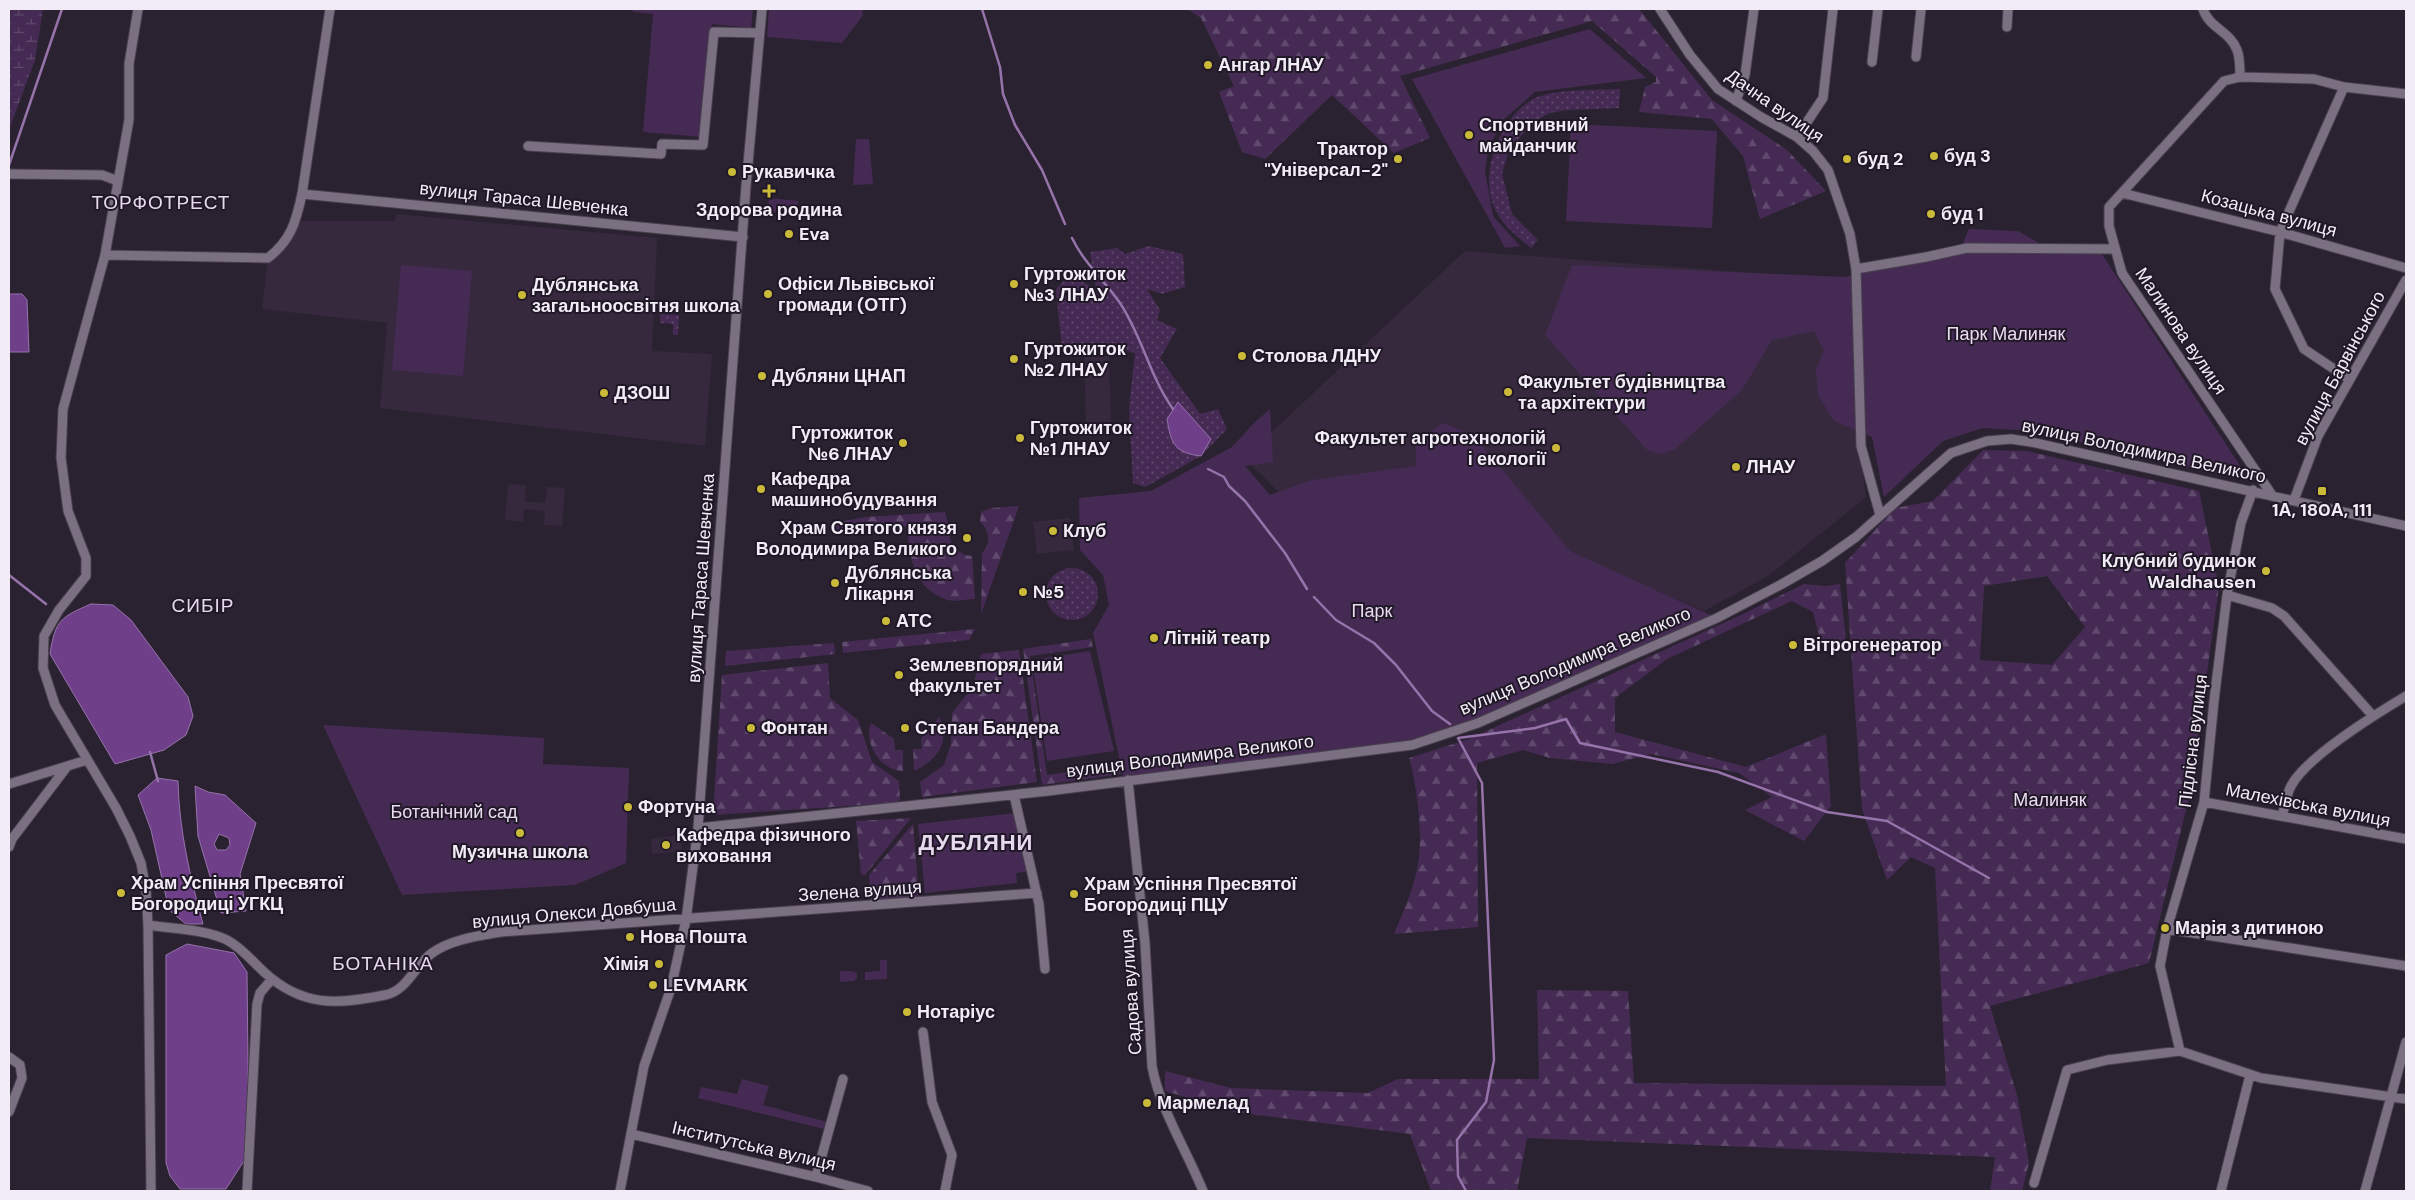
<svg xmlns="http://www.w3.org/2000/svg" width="2415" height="1200" viewBox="0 0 2415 1200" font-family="'DM Sans',sans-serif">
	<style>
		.built { fill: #36293e }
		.grass { fill: url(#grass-dots) }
		.forest { fill: url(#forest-firs); fill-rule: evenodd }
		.wetland { fill: url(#wetland-marsh) }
		.green { fill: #452b54 }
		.water { fill: #6f3f8a; stroke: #9673aa; fill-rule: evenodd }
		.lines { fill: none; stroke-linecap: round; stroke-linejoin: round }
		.stream { stroke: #9673aa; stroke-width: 2.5 }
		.street-casing { stroke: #49414e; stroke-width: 11 }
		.street { stroke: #7b7082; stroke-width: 9 }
		.poi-dot { fill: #caba3a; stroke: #211827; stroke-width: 2 }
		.labels { text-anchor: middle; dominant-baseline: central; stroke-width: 4; stroke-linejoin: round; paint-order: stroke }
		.poi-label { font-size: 18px; font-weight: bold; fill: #f2ecf6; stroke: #211827; text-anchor: start }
		.street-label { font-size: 18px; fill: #f2ecf6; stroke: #211827 }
		.park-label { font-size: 18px; fill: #e9dcf1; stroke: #211827 }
		.neighbourhood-label { font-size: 19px; letter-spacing: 1px; fill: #e7daef; stroke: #211827 }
		.district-label { font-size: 22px; font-weight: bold; letter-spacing: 1px; fill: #e7daef; stroke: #211827 }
	</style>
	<defs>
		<pattern id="grass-dots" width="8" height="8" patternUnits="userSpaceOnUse" patternTransform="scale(1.25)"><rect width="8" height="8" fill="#452b54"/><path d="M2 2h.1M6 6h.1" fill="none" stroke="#604a6d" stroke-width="1.8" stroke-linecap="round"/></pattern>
		<pattern id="forest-firs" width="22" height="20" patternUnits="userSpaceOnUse" patternTransform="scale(1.25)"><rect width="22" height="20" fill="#452b54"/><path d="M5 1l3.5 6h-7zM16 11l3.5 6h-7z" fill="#604a6d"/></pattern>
		<pattern id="wetland-marsh" width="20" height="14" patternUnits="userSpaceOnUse" patternTransform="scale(1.25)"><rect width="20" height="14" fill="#452b54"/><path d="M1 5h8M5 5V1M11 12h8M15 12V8" fill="none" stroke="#604a6d"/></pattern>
	</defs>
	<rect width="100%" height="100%" fill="#2b2231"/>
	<path class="built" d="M396,214l261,24 -5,113 60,3 -7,92 -325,-38 7,-85 -125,-14 6,-51 28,-37h99z
		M1465,251l382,29 6,130 13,87 -98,79 -64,35 -139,-60 -215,11 -106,-104z
		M1109,356l2,67 -25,1 -2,-67z
		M508,484l18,1 -1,16 20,2 2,-16 18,1 -3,38 -18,-1 1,-14 -21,-2 -1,13 -18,-2z
		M1070,518l4,32 -37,4 -4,-32z
		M680,835l2,16 -30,3 -1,-15z"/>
	<path class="grass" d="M1620,89l-1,19 -52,2 -18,3 -20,12 -21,28 -6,21 10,40 26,26 -7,8c-13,-11 -29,-23 -36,-39 -17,-35 5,-91 38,-110 18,-10 66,-9 87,-10z
		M1149,246l34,8 2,33 -23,7 -15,-5 13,21 -3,10 20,9 -17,29 40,56 18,-5 9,20 -26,27 -56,31 -12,-4 -4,-75 6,-55 -24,-7 -49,3 -6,-59 13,-15 27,14 -6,-37 27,-4 8,6z
		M660,314l19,1 -1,20h-5v-11l-13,-1z
		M1046 594a26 26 0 1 1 52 0a26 26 0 1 1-52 0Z"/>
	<path class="forest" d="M1187,9h452l73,91 75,50 39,41 -66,28 -17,-63 -31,-37 -73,-7 6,-25 11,-5v-5l-64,-56 -192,55 30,62 -36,15 -62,-58 -67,64 -23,-7 -23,-60 15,-6 -33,-68z
		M1983,450l44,1 172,40 20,96 -29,206 -41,170 -159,43 27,89 12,68 -7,28h-32l5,-34 -468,-19 -10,53h-86l-21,-57 -175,-22 -70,-21v-20l66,17 137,5 30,-14h141l-2,-89 91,1 6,92 312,3 -11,-218 -24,-11 -24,23 -25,-71 -17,-246 50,-55 38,-7zM2047,576l38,51 -33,38 -72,-5 4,-74z
		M1019,506l-38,108 1,-61c9,-9 8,-23 -2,-31l1,-10 10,-4z
		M945,512l4,14 -81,1 -34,6v-10l32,-6z
		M908,532l41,1 3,14 13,8 7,1 3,43c-8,0 -19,3 -27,1 -31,-9 -39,-39 -40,-68z
		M1804,584l22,2 14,-2 6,57 -25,2 -8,-31 -21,-11 -125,58 -52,39v34l131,35 80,-33 5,72 -27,35 -59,-31 27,-13 -33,-24 -88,-19 -39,10 -62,-6 -27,-8 -46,13 1,164 -84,7c10,-24 22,-50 25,-77 3,-26 -2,-73 -10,-99l60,-19 270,-123z
		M975,629l-6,11 -126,13 -1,-11z
		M1091,639l2,8 -63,9 17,119 73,-10 1,9 -79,11 -19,-136z
		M834,643l1,11 -110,12 1,-15z
		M1019,650l18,132 -115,15 -2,-15 24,-17 7,-21 1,-31 21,-26 8,-33z
		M828,663l2,35 28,22 14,42 27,19 1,19 -7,3 -180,12 9,-140z
		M939,717c12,26 -2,43 -25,54l-1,-22h9l-1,-10z
		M871,723l23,16 1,11h8v21c-22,0 -40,-28 -32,-48z
		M911,818l-46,57 -4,-1 -5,-53z
		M913,824l6,75 -48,3 -2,-27z"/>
	<path class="wetland" d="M9,9h34l-8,51 -26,70z"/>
	<path class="green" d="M633,9h120l-2,19 -39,-4 -9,113 -60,-5 10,-118 -20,-2z
		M769,9h93l1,6 -21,28 -75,-6z
		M1590,29l56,49 -111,14 -33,29 -14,29 -3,21 8,45 27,30 -15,2 -93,-169z
		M1571,124l146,7 -5,97 -146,-7z
		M856,139h13l4,45 -20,1z
		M769,198l29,3 -2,12 -28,-2z
		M1969,229l49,2 26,15 52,-1 154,236 -218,-50 -49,-3 -40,13 -59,56 -12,-60 -38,-16 -16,-26 -2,-26 8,-18 -10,-20 -42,9 -30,50 -67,59 -14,5 -14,-4 -102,-115 27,-70 273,12 115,-27z
		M401,265l71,6 -9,105 -71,-6z
		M1270,409l3,53 -28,4 25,29 42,-15 104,-14v-22l27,-21 31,13 96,115 147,67 -239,105 -66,22 -288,36 -31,-148 16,-28 -6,-30 -23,-25 -1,-52 72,-7 81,-44 21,-23z
		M1090,651l24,100 -67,10 -15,-101z
		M323,725l221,13 -1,26 86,4 -3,95 -51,22 -173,10z
		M1016,813l13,58 -13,2 1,10 -92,10 -7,-69z
		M882,874l3,27 -11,1 -3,-27z
		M880,960h7v19l-22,1v-8l15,-1z
		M840,971h11l6,2v5l-3,3 -14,1z
		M742,1079l27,7 -6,19 68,18 -3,7 -130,-32 3,-11 36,7z"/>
	<path class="water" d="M9,294h13l5,6 2,52h-20z
		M1178,402l33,37 -10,17c-26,-3 -30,-12 -34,-37z
		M91,604l22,1 18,15 57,77 5,19 -7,19 -22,15 -49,14 -65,-110c5,-34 11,-37 41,-50z
		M157,778l21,3c1,49 12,95 25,143h-17l-17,-14 -18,-80 -13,-35z
		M195,786l13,6 17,3 31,28 -16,51 6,37 -25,2 -23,-77zM219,834l10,4 1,7 -4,5h-9l-3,-6z
		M187,944l47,9 13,19 2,181 -23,36h-46l-10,-13 -4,-13v-208z"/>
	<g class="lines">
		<path class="stream" d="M982,9l18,58 3,27 12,31 27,45 23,54
			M9,165l53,-156
			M1072,238c12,25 32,42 48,65 22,33 30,74 53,106
			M1208,469l16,8 5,9 16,15 40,52 22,36
			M9,575l37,29
			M1314,597l22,23 38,23 22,22 36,46 18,13
			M150,752l8,29
			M1466,1191l-8,-15 -1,-36 29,-38 8,-42 -12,-277 -24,-45 77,-10 31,-9 14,24 138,29 109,40 60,9 102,57"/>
		<defs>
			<path id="street" d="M138,9l-9,55v56l-24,135 -42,154 -2,49 7,53 18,47v18l-27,34 -15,26 -1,32 12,37 61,103 14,28 11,27 5,27 2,35 3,266
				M1660,9l30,46 28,34 43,28 36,20 16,14 15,19 22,64 6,35 5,177 19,69
				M2203,9c6,19 27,22 34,41 3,7 3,18 3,27
				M2007,27l1,-18
				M1916,57l5,-48
				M1872,62l6,-53
				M2344,87l-64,145 -5,57 29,60 45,30
				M1736,101l9,-26 9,-66
				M1797,137l26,-39 10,-89
				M528,146l133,8 1,-10 41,1 11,-113 46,1
				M9,174l93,1 16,6
				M2122,193l158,39 126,36
				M302,194l441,43
				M105,255l163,3c23,-18 28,-36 34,-64l28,-185
				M1856,269l70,-12 41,-9 148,1
				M2272,495l-150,-222 -13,-47v-19l115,-126 16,-4 74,2 30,8 62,7
				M2294,500l24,-64 88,-156
				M2227,595l45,13 12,8 89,100
				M1128,780l17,163 7,123c7,41 35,85 51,125
				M9,784l78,-24
				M1014,795l25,109 6,65
				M2204,802l202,37
				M2282,816c3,-9 4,-21 9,-30 16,-30 85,-72 115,-90
				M698,828l350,-37 364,-46 66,-22 239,-105 65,-34 40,-23 34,-24 95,-84 36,-12 24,-2 20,3 375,84
				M9,847l3,-8 54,-71
				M148,925c25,4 56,4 79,15 15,8 25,21 37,32 38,35 73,33 121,23 22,-4 30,-30 47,-42 20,-14 46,-17 69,-21l536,-39
				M2167,929l239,37
				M923,1032l9,70 20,53 -7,36
				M2180,1051l-20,-85 7,-37 37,-127 10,-101 13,-106 14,-72 12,-33
				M9,1057l11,8 2,13 -13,34
				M631,1134l185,43 52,14
				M816,1177l27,-98
				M2034,1183l33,-113 40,-10 73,-9 81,27 145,21
				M247,1191l10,-187 3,-11 12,-14
				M620,1191l24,-125 27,-78 15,-68 12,-92 48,-642 16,-177
				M2221,1191l29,-116
				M2365,1191l41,-149"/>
		</defs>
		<use href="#street" class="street-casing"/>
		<use href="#street" class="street"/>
	</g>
	<g class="poi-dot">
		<circle cx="1208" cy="65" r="5"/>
		<circle cx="1469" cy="135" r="5"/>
		<circle cx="1934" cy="156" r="5"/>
		<circle cx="1398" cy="159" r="5"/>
		<circle cx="1847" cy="159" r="5"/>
		<circle cx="732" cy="172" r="5"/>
		<path d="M766.5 183.5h5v5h5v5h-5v5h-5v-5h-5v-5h5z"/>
		<circle cx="1931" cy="214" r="5"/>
		<circle cx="789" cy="234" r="5"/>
		<circle cx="1014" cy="284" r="5"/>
		<circle cx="768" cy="294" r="5"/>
		<circle cx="522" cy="295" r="5"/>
		<circle cx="1242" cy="356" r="5"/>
		<circle cx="1014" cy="359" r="5"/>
		<circle cx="762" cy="376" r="5"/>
		<circle cx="1508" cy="392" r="5"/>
		<circle cx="604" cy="393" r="5"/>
		<circle cx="1020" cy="438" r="5"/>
		<circle cx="903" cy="443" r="5"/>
		<circle cx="1556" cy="448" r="5"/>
		<circle cx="1736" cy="467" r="5"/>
		<circle cx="761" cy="489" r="5"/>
		<rect x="2317" y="486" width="10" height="10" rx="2.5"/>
		<circle cx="1053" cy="531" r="5"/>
		<circle cx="967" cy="538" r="5"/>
		<circle cx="2266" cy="571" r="5"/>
		<circle cx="835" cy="583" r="5"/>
		<circle cx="1023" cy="592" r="5"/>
		<circle cx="886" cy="621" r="5"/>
		<circle cx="1154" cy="638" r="5"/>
		<circle cx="1793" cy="645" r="5"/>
		<circle cx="899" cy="675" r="5"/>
		<circle cx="751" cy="728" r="5"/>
		<circle cx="905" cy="728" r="5"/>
		<circle cx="628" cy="807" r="5"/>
		<circle cx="520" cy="833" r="5"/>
		<circle cx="666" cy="845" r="5"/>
		<circle cx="121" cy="893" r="5"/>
		<circle cx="1074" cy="894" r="5"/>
		<circle cx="2165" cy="928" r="5"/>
		<circle cx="630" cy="937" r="5"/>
		<circle cx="659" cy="964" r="5"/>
		<circle cx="653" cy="985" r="5"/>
		<circle cx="907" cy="1012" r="5"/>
		<circle cx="1147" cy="1103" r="5"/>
	</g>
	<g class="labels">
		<g class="poi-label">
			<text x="1218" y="65">Ангар ЛНАУ</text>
			<text x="1479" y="125">Спортивний<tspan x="1479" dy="21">майданчик</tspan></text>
			<text x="1388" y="149" text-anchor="end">Трактор<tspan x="1388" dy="21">"Універсал-2"</tspan></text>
			<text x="1944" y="156">буд 3</text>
			<text x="1857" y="159">буд 2</text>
			<text x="742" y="172">Рукавичка</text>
			<text x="769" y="210" text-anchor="middle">Здорова родина</text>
			<text x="1941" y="214">буд 1</text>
			<text x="799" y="234">Eva</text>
			<text x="1024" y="274">Гуртожиток<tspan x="1024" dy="21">№3 ЛНАУ</tspan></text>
			<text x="778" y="284">Офіси Львівської<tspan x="778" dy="21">громади (ОТГ)</tspan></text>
			<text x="532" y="285">Дублянська<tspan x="532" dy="21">загальноосвітня школа</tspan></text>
			<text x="1024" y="349">Гуртожиток<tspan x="1024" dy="21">№2 ЛНАУ</tspan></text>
			<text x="1252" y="356">Столова ЛДНУ</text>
			<text x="772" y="376">Дубляни ЦНАП</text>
			<text x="1518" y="382">Факультет будівництва<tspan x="1518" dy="21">та архітектури</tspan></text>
			<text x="614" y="393">ДЗОШ</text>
			<text x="1030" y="428">Гуртожиток<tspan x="1030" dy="21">№1 ЛНАУ</tspan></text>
			<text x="893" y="433" text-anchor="end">Гуртожиток<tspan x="893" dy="21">№6 ЛНАУ</tspan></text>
			<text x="1546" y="438" text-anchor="end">Факультет агротехнологій<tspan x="1546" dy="21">і екології</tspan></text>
			<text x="1746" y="467">ЛНАУ</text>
			<text x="771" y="479">Кафедра<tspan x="771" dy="21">машинобудування</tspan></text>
			<text x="2322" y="510" text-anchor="middle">1А, 180А, 111</text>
			<text x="957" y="528" text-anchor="end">Храм Святого князя<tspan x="957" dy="21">Володимира Великого</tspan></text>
			<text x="1063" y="531">Клуб</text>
			<text x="2256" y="561" text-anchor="end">Клубний будинок<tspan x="2256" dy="21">Waldhausen</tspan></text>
			<text x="845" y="573">Дублянська<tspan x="845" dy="21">Лікарня</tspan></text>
			<text x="1033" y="592">№5</text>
			<text x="896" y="621">АТС</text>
			<text x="1164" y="638">Літній театр</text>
			<text x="1803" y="645">Вітрогенератор</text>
			<text x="909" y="665">Землевпорядний<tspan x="909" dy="21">факультет</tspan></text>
			<text x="761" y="728">Фонтан</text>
			<text x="915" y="728">Степан Бандера</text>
			<text x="638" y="807">Фортуна</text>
			<text x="676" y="835">Кафедра фізичного<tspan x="676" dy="21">виховання</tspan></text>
			<text x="520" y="852" text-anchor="middle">Музична школа</text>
			<text x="131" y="883">Храм Успіння Пресвятої<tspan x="131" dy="21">Богородиці УГКЦ</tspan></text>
			<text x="1084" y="884">Храм Успіння Пресвятої<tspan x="1084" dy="21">Богородиці ПЦУ</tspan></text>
			<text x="2175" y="928">Марія з дитиною</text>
			<text x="640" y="937">Нова Пошта</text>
			<text x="649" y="964" text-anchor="end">Хімія</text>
			<text x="663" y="985">LEVMARK</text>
			<text x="917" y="1012">Нотаріус</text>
			<text x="1157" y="1103">Мармелад</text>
		</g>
		<g class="street-label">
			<text transform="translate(1775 106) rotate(35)">Дачна вулиця</text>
			<text transform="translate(524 199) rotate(6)">вулиця Тараса Шевченка</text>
			<text transform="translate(2269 213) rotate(15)">Козацька вулиця</text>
			<text transform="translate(2181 331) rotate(56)">Малинова вулиця</text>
			<text transform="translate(2340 368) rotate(-62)">вулиця Барвінського</text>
			<text transform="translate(2144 451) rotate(12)">вулиця Володимира Великого</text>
			<text transform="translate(701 578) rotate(-86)">вулиця Тараса Шевченка</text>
			<text transform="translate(1575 661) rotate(-23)">вулиця Володимира Великого</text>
			<text transform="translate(2193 741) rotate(-83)">Підлісна вулиця</text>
			<text transform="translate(1190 756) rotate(-7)">вулиця Володимира Великого</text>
			<text transform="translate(2308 805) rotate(11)">Малехівська вулиця</text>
			<text transform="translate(860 891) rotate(-4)">Зелена вулиця</text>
			<text transform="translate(574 913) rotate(-5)">вулиця Олекси Довбуша</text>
			<text transform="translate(1131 992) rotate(-94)">Садова вулиця</text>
			<text transform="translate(754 1146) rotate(13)">Інститутська вулиця</text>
		</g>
		<g class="park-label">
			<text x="2006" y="334">Парк Малиняк</text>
			<text x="1372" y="611">Парк</text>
			<text x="2050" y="800">Малиняк</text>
			<text x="454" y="812">Ботанічний сад</text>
		</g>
		<g class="neighbourhood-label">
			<text x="161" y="202">ТОРФОТРЕСТ</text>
			<text x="203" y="605">СИБІР</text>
			<text x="383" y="963">БОТАНІКА</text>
		</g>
		<g class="district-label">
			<text x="976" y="842">ДУБЛЯНИ</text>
		</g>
	</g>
	<rect width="2415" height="1200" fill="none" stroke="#f2ecf6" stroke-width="20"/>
</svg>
